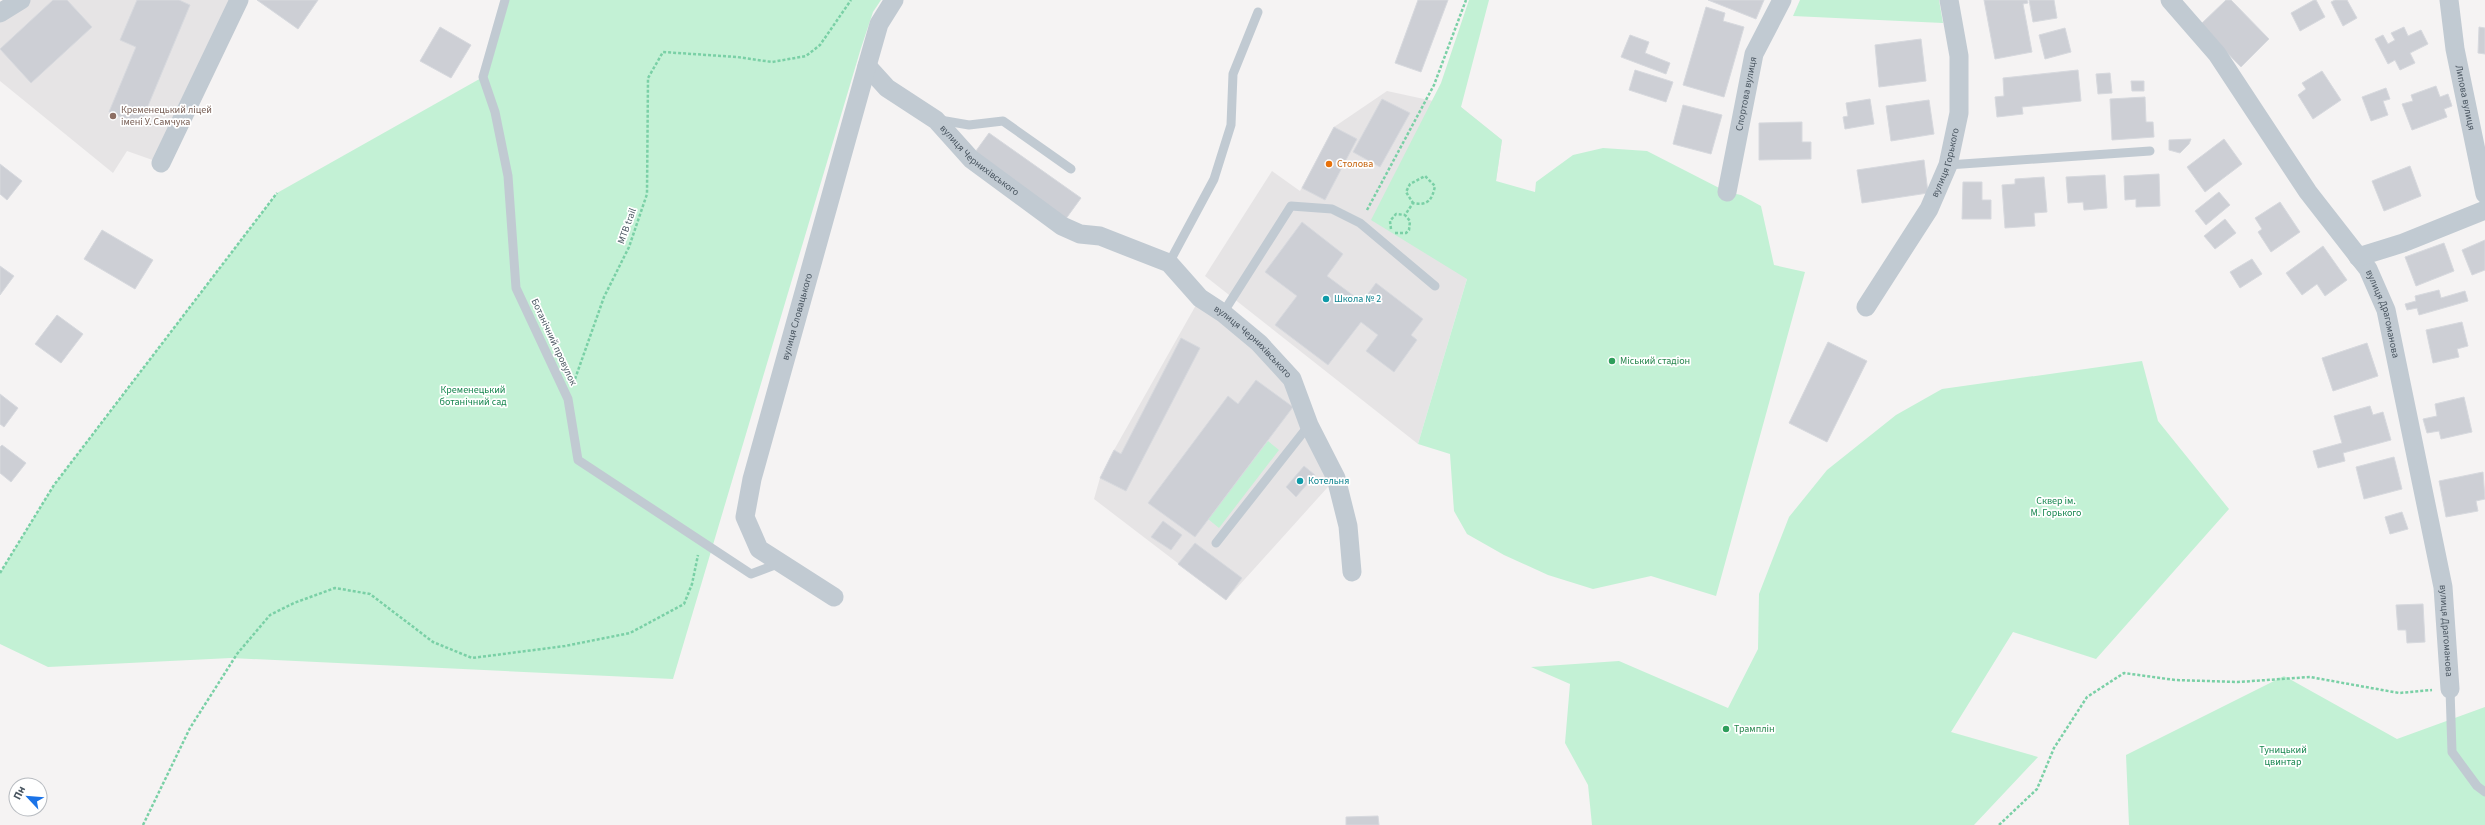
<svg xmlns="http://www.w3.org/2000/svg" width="2485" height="825" viewBox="0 0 2485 825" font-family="'Source Sans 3',sans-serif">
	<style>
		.education { fill: #e6e4e5 }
		.green { fill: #c3f1d5 }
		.building { fill: #cdcfd5; stroke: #d7d9de }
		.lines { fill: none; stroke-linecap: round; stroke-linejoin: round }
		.path { stroke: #7ad0a6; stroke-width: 2.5; stroke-dasharray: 3 2; stroke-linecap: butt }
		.service { stroke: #c1cad2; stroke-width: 9 }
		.minor { stroke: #c1cad2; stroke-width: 19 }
		.education-dot { fill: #8d6e63; stroke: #fff; stroke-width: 1.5 }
		.food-dot { fill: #e8710a; stroke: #fff; stroke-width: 1.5 }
		.culture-dot { fill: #0f9aa8; stroke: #fff; stroke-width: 1.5 }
		.leisure-dot { fill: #2e9e5b; stroke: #fff; stroke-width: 1.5 }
		.labels { text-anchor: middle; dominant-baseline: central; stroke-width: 3.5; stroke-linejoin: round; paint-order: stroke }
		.street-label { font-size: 10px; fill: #4a5661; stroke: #fff }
		.education-label { font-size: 10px; fill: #785e54; stroke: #fff; text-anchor: start }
		.food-label { font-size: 10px; fill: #c56008; stroke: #fff; text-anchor: start }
		.culture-label { font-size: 10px; fill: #0d838f; stroke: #fff; text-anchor: start }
		.leisure-label { font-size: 10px; fill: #27864d; stroke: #fff; text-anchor: start }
		.park-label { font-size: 10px; fill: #17864f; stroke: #fff }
	</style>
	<rect width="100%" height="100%" fill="#f5f3f3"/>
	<path class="education" d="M21,0h218l-78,163 -34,-12 -14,22 -113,-92v-68z
		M1387,91l74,16 41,33 -6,41 -78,263 -213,-168 67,-105 28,20 34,-64z
		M1200,298l92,81 44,99 -110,122 -132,-101 6,-21 14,-28z"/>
	<path class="green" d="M505,0h376l-8,12 -12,36 -188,631 -442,-21 -183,9 -48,-23v-71l54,-88 223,-292 206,-116z
		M1469,0h20l-28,107 41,33 -6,41 39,11 1,-10 37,-27 30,-7 44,3 80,41 14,3 20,11 13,59 31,7 -89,324 -65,-20 -58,13 -45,-14 -44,-20 -37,-21 -13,-23 -4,-57 -32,-10 49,-165 -96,-59 70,-137z
		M1800,0h139l4,23 -150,-7z
		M2142,361l16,60 71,88 -133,150 -83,-27 -62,100 87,25 -64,68h-382l-4,-40 -23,-42 5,-59 -39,-17 88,-6 109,47 30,-59 1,-55 30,-77 38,-47 69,-55 46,-26z
		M1268,441l11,9 -60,78 -11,-9z
		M2284,676l113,63 88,-32v118h-356l-3,-70z"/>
	<path class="building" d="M53,0h14l25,27 -61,56 -31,-34z
		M137,0h42l11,5 -50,120 -31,-13 27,-65 -16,-7z
		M257,0h61l-20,29z
		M1418,0h30l-27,72 -26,-9z
		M1708,0h56l-8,19z
		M1984,0h43l1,3 -5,1 9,48 -37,7z
		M2029,0h25l3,18 -24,4z
		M2226,0h5l38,39 -28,28 -41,-42z
		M2314,0h2l9,17 -25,14 -9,-18z
		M2335,0h12l10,18 -14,8 -12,-24z
		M1706,7l19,6 -2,8 21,6 -20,70 -41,-12z
		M440,27l31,18 -20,33 -31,-17z
		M2404,27l4,9 13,-6 7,14 -18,9 5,10 -15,7 -5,-10 -7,4 -13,-25 8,-4 5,9 7,-4 -4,-7z
		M2479,27l6,1v26l-7,-1z
		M2065,28l6,24 -26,7 -6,-24z
		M1630,35l19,7 -4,11 25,10 -4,11 -45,-17z
		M1921,39l5,42 -47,6 -4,-42z
		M1635,70l38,12 -7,20 -37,-12z
		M2078,70l3,31 -59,6 1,7 -26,3 -2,-20 9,-1 -1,-18z
		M2322,71l19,29 -28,19 -15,-24 8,-6 -4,-6z
		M2110,73l2,20 -14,1 -2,-20z
		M2131,81h13v10h-12z
		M2436,86l4,11 8,-3 4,12 -8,3 3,8 -35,13 -10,-26 11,-3 -2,-6z
		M2386,88l4,11 -7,2 5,14 -17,6 -9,-24z
		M2145,97l1,25h7l1,15 -42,3 -2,-41z
		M1382,99l28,14 -30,54 -27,-15z
		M1870,99l4,25 -29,5 -2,-12 5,-1 -2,-13z
		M1929,100l5,34 -43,7 -5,-35z
		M1683,105l39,10 -11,39 -38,-10z
		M1802,122v20h9v17l-52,1v-37z
		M1334,127l23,12 -32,61 -23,-12z
		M989,133l92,65 -16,22 -92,-65z
		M2191,139l-2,5 -9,9 -11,-3v-10z
		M2224,139l18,25 -37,28 -18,-25z
		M1924,160l4,33 -66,10 -5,-33z
		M0,164l22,17 -15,19 -7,-6z
		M2410,166l11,30 -37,15 -12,-30z
		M2159,174l1,32 -24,1v-8l-11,1 -1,-24z
		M2105,175l2,33 -23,2 -1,-8 -15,1 -2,-26z
		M2044,177l3,35 -13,1 1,13 -30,2 -3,-43 13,-1v-5z
		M1963,182h19v18h9v19h-29z
		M2219,192l11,13 -24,20 -11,-14z
		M2280,202l20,30 -29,20 -13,-20 4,-3 -7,-11z
		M2225,219l11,14 -21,16 -11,-13z
		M1302,222l41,32 -16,22 35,26 14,-19 47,36 -12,16 6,5 -23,32 -28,-21 12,-16 -17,-13 -33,43 -53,-40 22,-29 -32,-24z
		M102,230l51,30 -18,29 -51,-30z
		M2485,240v30l-13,5 -10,-25z
		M2444,243l10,28 -38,15 -11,-29z
		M2323,246l24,34 -22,16 -8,-12 -15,11 -16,-22z
		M2252,259l10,15 -22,14 -10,-16z
		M0,266l14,10 -14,19z
		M2439,290l2,8 24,-7 3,10 -49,14 -2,-7 -10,2 -2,-6 11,-3 -1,-5z
		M57,315l26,19 -22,29 -26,-19z
		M2462,322l6,24 -11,3 2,8 -26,6 -7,-33z
		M1181,338l19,10 -74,143 -26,-13 14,-28 7,4z
		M1828,342l39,19 -40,81 -38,-19z
		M2367,343l11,33 -45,15 -11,-33z
		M1256,380l37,27 -98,130 -47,-34 80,-107 10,8z
		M0,394l18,14 -14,19 -4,-3z
		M2464,397l8,35 -31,7 -2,-8 -12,2 -4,-14 14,-3 -2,-12z
		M2370,406l3,9 10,-3 8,28 -48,13 2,8 -27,7 -5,-17 29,-8 -8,-27z
		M2,445l24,18 -15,19 -11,-9v-26z
		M2394,457l8,32 -38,10 -8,-32z
		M1304,466l11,9 -19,22 -10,-10z
		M2483,472l2,27 -9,2 2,10 -32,6 -7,-36z
		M2402,512l6,17 -18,5 -5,-17z
		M1163,521l19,14 -11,15 -20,-13z
		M1195,543l47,35 -16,22 -48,-36z
		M2423,604l2,38 -18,1 -1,-13h-8l-2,-25z
		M1378,816l1,9h-33v-8z"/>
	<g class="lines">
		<path class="path" d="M1367,210l67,-125 32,-85
			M1391,229l-1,-8 6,-7 9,1
			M1395,233h11l3,-3 1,-9 -5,-6 8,-12c15,3 19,-3 22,-17l-10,-10 -15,8 -4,8 7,11
			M575,379l29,-82 25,-50 18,-53 1,-116 15,-26 74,5 35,5 34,-6 14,-11 31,-45
			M0,573l54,-88 223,-292
			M143,825l47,-97 47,-74 33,-39 24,-12 41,-15 35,6 63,48 39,16 93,-12 65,-13 54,-29 8,-20 6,-29
			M1999,825l38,-36 17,-41 33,-51 37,-24 51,7 63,2 72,-5 89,16 33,-3"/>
		<path class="service" d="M505,0l-22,77 12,35 13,64 8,112 52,111 10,61 173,114 29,-11
			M940,120l29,5 34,-4 68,48
			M1948,165l202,-14
			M1169,263l45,-84 17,-54 2,-51 25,-62
			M1223,313l68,-107 41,3 28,14 75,63
			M1216,543l93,-118
			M2450,689l2,63 25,34 8,6"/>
		<g class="minor">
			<path id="s1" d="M2170,0l47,54 91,138 60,77 18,41 57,277 7,102"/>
			<path id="s2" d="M2449,0l6,49 30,145"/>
			<path d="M0,13l21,-13"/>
			<path id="s3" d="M867,66l20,22 49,32 35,39 91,67 18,8 20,2 69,27 31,35 23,15 36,30 33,36 17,46 27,53 12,48 4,46"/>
			<path d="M161,163l78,-163"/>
			<path id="s4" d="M1727,192l27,-138 28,-54"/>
			<path d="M2358,257l45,-14 82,-33"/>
			<path id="s5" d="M1866,307l63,-98 19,-44 11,-52v-57l-10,-56"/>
			<path id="s6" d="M834,597l-75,-48 -14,-32 7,-38 115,-413 12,-42 15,-24"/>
		</g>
	</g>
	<circle class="education-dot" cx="113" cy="116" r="4"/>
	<circle class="food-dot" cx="1329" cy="164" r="4"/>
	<g class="culture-dot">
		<circle cx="1326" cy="299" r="4"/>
		<circle cx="1300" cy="481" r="4"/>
	</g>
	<g class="leisure-dot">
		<circle cx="1612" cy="361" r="4"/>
		<circle cx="1726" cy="729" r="4"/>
	</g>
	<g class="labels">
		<g class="street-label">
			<text stroke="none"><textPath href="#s4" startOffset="100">Спортова вулиця</textPath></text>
			<text stroke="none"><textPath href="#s2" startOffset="99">Липова вулиця</textPath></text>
			<text stroke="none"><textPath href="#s3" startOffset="148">вулиця Чернихівського</textPath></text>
			<text stroke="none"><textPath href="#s5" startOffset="166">вулиця Горького</textPath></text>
			<text transform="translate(627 226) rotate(-70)">MTB trail</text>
			<text stroke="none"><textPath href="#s1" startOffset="382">вулиця Драгоманова</textPath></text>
			<text stroke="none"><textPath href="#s6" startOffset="331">вулиця Словацького</textPath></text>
			<text transform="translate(554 342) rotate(65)">Ботанічний провулок</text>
			<text stroke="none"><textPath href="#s3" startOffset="483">вулиця Чернихівського</textPath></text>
			<text stroke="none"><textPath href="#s1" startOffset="706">вулиця Драгоманова</textPath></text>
		</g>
		<g class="education-label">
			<text x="121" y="110">Кременецький ліцей<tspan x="121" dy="12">імені У. Самчука</tspan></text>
		</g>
		<g class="food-label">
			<text x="1337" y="164">Столова</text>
		</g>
		<g class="culture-label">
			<text x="1334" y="299">Школа № 2</text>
			<text x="1308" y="481">Котельня</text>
		</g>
		<g class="leisure-label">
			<text x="1620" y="361">Міський стадіон</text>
			<text x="1734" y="729">Трамплін</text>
		</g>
		<g class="park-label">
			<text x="473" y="390">Кременецький<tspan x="473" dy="12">ботанічний сад</tspan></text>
			<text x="2056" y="501">Сквер ім.<tspan x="2056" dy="12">М. Горького</tspan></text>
			<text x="2283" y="750">Туницький<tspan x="2283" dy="12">цвинтар</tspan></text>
		</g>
	</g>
	<g transform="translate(28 797) rotate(296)"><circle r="19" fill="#ffffff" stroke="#b7bbc0"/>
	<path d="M0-3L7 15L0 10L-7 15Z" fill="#1a73e8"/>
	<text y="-6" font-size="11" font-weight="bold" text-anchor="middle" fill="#4a5661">Пн</text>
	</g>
</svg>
